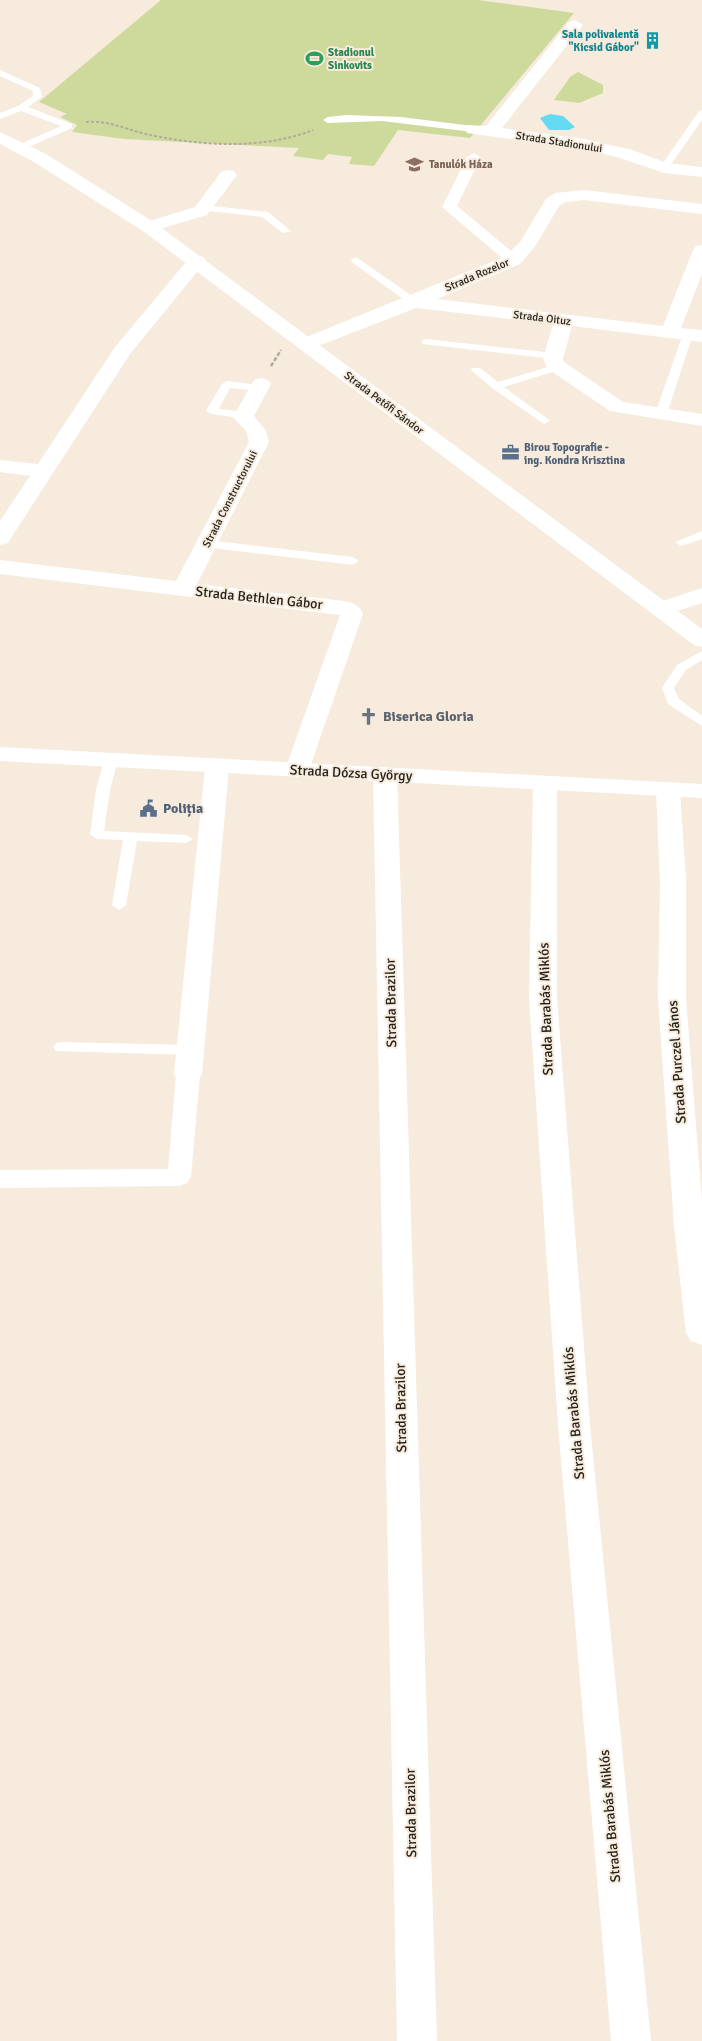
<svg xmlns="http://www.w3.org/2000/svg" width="702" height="2041" viewBox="0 0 702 2041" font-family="Signika,sans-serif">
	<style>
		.green { fill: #cdda9c }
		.water { fill: #64daf2 }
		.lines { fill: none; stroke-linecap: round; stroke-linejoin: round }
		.path-far1 { stroke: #b2aa9e; stroke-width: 2; stroke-dasharray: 3 2; stroke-linecap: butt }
		.path { stroke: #b2aa9e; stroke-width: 2.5; stroke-dasharray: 4 2; stroke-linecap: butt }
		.service { fill: #fff; fill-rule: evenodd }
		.pedestrian { fill: #fff; fill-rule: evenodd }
		.minor { fill: #fff; fill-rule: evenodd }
		.secondary { fill: #fff; fill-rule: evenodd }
		.primary { fill: #fff; fill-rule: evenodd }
		.labels { text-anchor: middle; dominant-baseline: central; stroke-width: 4; stroke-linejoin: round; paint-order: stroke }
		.far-culture-label { font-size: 11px; font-weight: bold; fill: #0d838f; stroke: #f6ebdc; text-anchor: end }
		.far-leisure-label { font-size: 11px; font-weight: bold; fill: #27864d; stroke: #f6ebdc; text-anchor: start }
		.far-street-label { font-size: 11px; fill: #23201a; stroke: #f6ebdc }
		.far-education-label { font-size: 11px; font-weight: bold; fill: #785e54; stroke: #f6ebdc; text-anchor: start }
		.far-service-label { font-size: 11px; font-weight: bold; fill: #4e5e75; stroke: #f6ebdc; text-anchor: start }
		.street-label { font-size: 14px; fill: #23201a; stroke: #f6ebdc }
		.worship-label { font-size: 14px; font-weight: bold; fill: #5b616d; stroke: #f6ebdc; text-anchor: start }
		.service-label { font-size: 14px; font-weight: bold; fill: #4e5e75; stroke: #f6ebdc; text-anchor: start }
	</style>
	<rect width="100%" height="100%" fill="#f6ebdc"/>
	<path class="green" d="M161,0h317l96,13 -104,125 -72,-8 -24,36 -25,-2 3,-7 -24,-3 -5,6 -30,-4 6,-8 -175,-9 -52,-7 5,-7 -17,-8 7,-3 -28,-12z
		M578,72l25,13v8l-24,10 -25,-3 16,-23z"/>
	<path class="water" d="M550,114l13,2 12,11 -6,3h-20l-9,-12z"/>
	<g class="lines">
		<path class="path-far1" d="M86,122c22,-2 39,7 60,12 52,12 117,16 167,-4"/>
		<path class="path" d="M271,366l10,-16"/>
		<path class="service" d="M0,70l40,18 2,9 -14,10 44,17v4l-48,21h-6v-4l43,-19 -40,-15 -21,8v-6l18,-7 15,-10v-5l-33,-15z
			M702,110v10l-35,50h-6v-4l38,-55z
			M346,115l55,2 72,9 5,3 -5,3 -91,-11 -54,2 -5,-3 5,-3z
			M203,205l65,7 23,19 -8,2 -21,-16 -62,-7v-4z
			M356,257l62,43v4h-8l-58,-42 -1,-2z
			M688,331l5,3 -26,80 -6,3 -4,-1 -2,-2 28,-80z
			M426,339l128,14 5,3 -5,3 -132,-15v-4z
			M558,364l4,1v4l-58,18 44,32 2,2 -6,3 -52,-36 -21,-18 1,-2h8l18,14z
			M227,381l32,4 5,3 -5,3 -29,-3 -11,21 18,2 10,4v4l-35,-5 -6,-3 16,-27z
			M702,531v8l-21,7 -6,-4z
			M207,540l146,17 6,4 -6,4 -150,-18v-6z
			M702,651v9l-16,10 -12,18 5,11 23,17v10l-34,-22 -6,-16 15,-23z
			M111,756l7,4 -8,30 -6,41 82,4 7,4 -7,4 -49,-2 -11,64 -7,5 -7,-5 11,-65 -26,-1 -7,-4 6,-45 8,-30z
			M61,1042l129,3 5,1 3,4 -3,4 -5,1 -134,-4 -3,-4 3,-4z"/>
		<path class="pedestrian" d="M474,153l7,4 -24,49 61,51 3,3 -3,3h-10l-66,-56 25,-50z
			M188,1066l8,2 4,6 -9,103 -4,6 -8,3 -179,2v-18l168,-1 8,-95 4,-6z"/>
		<path class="minor" d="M575,20l8,5 -81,103 82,11 48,11 35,13 35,4v10l-38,-4 -44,-15 -36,-9 -117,-16 -2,-4 2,-4 19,1 83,-104z
			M228,170l6,1 3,4 -30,40 -58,17 -6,-1 -3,-4 3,-4 52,-16 27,-36z
			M584,190l118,14v10l-118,-14 -18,2 -7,4 -23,39 -16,19 -83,35 226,27 30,-76 3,-4 6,-1v29l-21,54 21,2v12l-130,-16 -9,33 1,3 59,40 79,12v12l-92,-15 -62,-42 -5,-10 10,-35 -137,-16 -103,40h-14l-3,-4 3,-4 207,-84 14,-14 26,-43 9,-6z
			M197,255l7,2 2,4 -76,93 -119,184 -3,5 -8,2v-24l30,-45 -30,-4v-12l38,4 77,-117 75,-90z
			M261,378l7,2 3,4 -17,32 12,15 3,11 -72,142 147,17c9,2 16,4 19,13l-54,156 -3,5 -9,2 -9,-2 -3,-5 55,-155 -340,-41v-14l176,21 73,-139 -3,-11 -13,-14 21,-37z
			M702,588v15l-40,13 -8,-2 -3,-5 3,-5z
			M217,760l9,2 3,5 -27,307 -4,7 -10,3 -10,-3 -4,-7 31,-307 3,-5z
			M385,767l9,2 3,5 40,1267h-40l-24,-1267 3,-5z
			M545,776l9,2 3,5v216l33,426 61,616h-40l-53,-616 -29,-426 4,-216 3,-5z
			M668,783l9,2 3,5 6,91v117l16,203v144l-11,-4 -5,-8 -12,-107 -16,-228 2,-117 -4,-91 3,-5z"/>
		<path class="secondary" d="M0,747l702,37v14l-702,-37z"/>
		<path class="primary" d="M0,132l46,22 109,69 547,406v18l-8,-2 -551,-414 -109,-69 -34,-18z"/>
	</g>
	<defs>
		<symbol id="building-bare" viewBox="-9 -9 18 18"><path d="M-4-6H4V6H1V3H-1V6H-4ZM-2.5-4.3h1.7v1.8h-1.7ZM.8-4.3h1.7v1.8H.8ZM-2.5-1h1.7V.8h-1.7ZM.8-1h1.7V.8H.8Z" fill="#0f9aa8" stroke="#f6ebdc" stroke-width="2.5" paint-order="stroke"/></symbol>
		<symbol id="stadium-bare" viewBox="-9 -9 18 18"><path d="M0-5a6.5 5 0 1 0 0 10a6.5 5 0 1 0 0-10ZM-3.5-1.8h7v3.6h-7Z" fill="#2e9e5b" stroke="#f6ebdc" stroke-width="2.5" paint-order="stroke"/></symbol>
		<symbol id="school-bare" viewBox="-9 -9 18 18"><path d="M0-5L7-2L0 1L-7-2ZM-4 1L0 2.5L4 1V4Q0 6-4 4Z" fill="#8d6e63" stroke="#f6ebdc" stroke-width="2.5" paint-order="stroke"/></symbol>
		<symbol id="office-bare" viewBox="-9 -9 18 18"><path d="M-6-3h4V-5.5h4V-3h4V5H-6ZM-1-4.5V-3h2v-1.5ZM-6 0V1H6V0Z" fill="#5c6f8a" stroke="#f6ebdc" stroke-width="2.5" paint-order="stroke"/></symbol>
		<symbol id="church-bare" viewBox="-9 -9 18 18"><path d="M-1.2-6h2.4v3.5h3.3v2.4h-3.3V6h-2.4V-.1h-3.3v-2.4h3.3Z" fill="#6b7280" stroke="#f6ebdc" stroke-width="2.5" paint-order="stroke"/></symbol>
		<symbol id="civic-bare" viewBox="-9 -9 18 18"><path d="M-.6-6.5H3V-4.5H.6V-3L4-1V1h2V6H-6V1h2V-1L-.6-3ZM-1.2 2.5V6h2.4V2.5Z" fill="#5c6f8a" stroke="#f6ebdc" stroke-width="2.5" paint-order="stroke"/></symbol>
	</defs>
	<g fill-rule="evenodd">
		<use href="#building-bare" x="640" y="28" width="25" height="25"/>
		<use href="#stadium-bare" x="302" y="46" width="25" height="25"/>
		<use href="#school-bare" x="402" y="152" width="25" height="25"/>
		<use href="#office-bare" x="498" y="440" width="25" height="25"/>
		<use href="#church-bare" x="356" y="704" width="25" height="25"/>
		<use href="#civic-bare" x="136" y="796" width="25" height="25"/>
	</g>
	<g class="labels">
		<g class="far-culture-label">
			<text x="639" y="34">Sala polivalentă<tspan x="639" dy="13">"Kicsid Gábor"</tspan></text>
		</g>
		<g class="far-leisure-label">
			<text x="328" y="52">Stadionul<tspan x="328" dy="13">Sinkovits</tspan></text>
		</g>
		<g class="far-street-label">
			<text transform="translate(559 142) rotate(9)">Strada Stadionului</text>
			<text transform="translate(477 275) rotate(-23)">Strada Rozelor</text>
			<text transform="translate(542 318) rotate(7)">Strada Oituz</text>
			<text transform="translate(384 403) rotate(37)">Strada Petőfi Sándor</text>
			<text transform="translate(230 499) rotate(-63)">Strada Constructorului</text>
		</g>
		<g class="far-education-label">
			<text x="429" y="164">Tanulók Háza</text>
		</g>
		<g class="far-service-label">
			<text x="524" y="447">Birou Topografie -<tspan x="524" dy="13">ing. Kondra Krisztina</tspan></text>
		</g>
		<g class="street-label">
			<text transform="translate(259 598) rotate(6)">Strada Bethlen Gábor</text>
			<text transform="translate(351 773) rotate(3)">Strada Dózsa György</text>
			<text transform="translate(391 1003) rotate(-91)">Strada Brazilor</text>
			<text transform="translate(546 1009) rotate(-92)">Strada Barabás Miklós</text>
			<text transform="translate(677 1062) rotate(-94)">Strada Purczel János</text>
			<text transform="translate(401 1408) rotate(-91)">Strada Brazilor</text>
			<text transform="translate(574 1413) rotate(-95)">Strada Barabás Miklós</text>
			<text transform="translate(411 1813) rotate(-91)">Strada Brazilor</text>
			<text transform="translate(610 1816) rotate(-95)">Strada Barabás Miklós</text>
		</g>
		<g class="worship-label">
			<text x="383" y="716">Biserica Gloria</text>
		</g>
		<g class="service-label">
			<text x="163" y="808">Poliția</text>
		</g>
	</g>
</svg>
